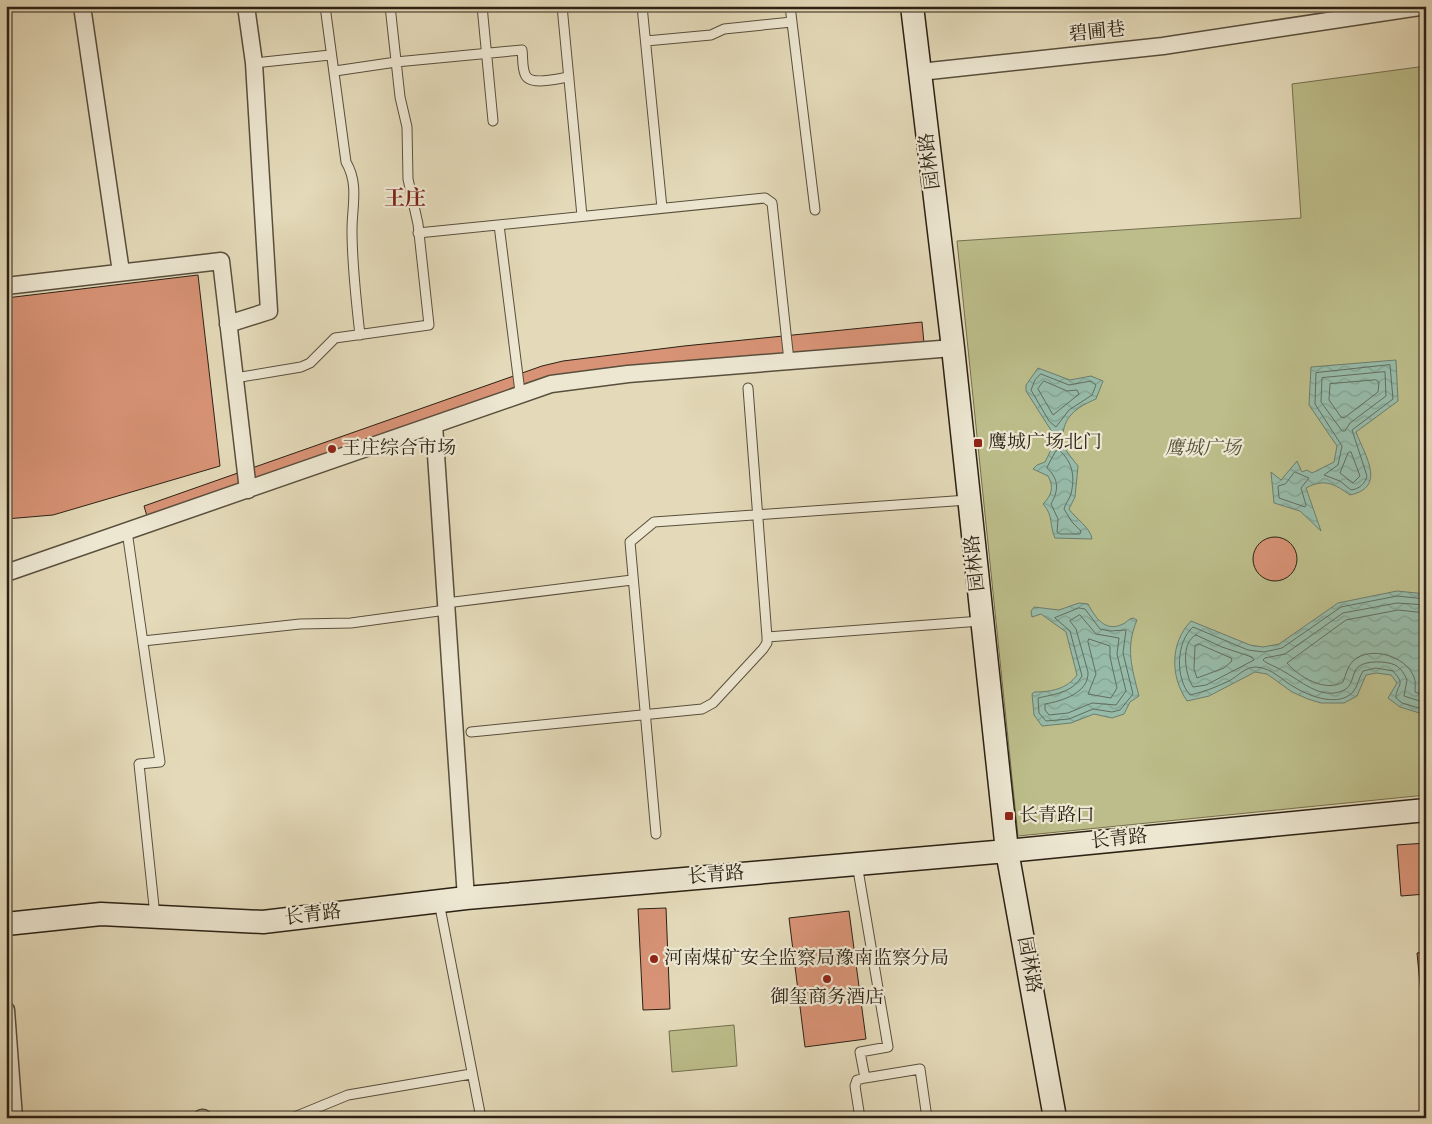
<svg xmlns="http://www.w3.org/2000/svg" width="1432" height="1124" viewBox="0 0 1432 1124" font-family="'Old Standard TT','Noto Serif SC',serif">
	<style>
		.park { fill: #bcbd8a; stroke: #746f4f }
		.water { fill: url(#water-waves); stroke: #6c7d6d }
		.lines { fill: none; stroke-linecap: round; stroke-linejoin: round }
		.shore { stroke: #616e5e; stroke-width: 1 }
		.building { fill: #d89376; stroke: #2b2114 }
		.lane-casing { stroke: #594f3d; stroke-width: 11 }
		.street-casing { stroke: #594f3d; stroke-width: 19 }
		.secondary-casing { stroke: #2b2114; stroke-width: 25 }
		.lane { stroke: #ede7d2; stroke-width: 9 }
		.street { stroke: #ede7d2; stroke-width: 16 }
		.secondary { stroke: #ede7d2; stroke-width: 22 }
		.poi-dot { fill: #8f2418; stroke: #ede7d2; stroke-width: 2 }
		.labels { text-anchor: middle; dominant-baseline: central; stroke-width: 4.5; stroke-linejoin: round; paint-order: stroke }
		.street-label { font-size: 19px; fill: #2b2114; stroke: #ede7d2 }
		.poi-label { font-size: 19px; fill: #2b2114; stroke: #ede7d2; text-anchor: start }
		.park-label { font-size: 19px; font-style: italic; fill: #565037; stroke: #ede7d2 }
		.quarter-label { font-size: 21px; font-weight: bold; fill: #7a1f14; stroke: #ede7d2 }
	</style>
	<defs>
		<pattern id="water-waves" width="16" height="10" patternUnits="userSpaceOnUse" patternTransform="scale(1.25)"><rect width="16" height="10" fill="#97bba9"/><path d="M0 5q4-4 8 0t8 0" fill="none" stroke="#82a091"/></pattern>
	</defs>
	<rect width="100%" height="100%" fill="#e4dab9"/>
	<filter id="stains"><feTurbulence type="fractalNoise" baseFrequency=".004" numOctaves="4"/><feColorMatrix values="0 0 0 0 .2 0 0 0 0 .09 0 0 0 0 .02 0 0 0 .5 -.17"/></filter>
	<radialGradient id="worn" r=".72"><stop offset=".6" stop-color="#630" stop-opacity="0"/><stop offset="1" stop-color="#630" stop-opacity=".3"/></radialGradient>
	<path class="park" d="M1426,66v729l-408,41 -61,-595 344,-23 -9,-134z
		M734,1025l3,41 -65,6 -3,-41z"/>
	<path class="water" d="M1396,360l2,41 -42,31c9,24 31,55 -6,63 -15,-11 -26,-17 -44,-7l15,43 -21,-20 -26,-8 -3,-31 10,8 16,-19 5,11 5,-2 5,3 22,-11 3,-16 -28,-41 2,-38z
		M1038,368l32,12 21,-4 12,5 -7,18c-19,8 -34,18 -33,40 1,3 0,6 1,8 1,3 11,15 14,19l-3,31 -6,12c6,9 22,19 23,30l-37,-1c-6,-13 -1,-22 -12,-34 9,-9 11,-17 5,-28l-15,-7 4,-4 8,-3 9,-18v-9l-28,-44v-6z
		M1397,591l29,3v121l-26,-8 -12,-9 9,-15 -6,-8 -15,-2 -10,2 -9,21 -13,7h-23l-13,-4 -16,-7 -25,-18 -12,-2 -46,24 -22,5c-17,-25 -17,-58 4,-80l59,24 13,2 16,-3 59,-41z
		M1079,603l9,1c7,13 17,29 35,20 4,-2 5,-5 10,-6l4,2c-12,28 -5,48 2,76l-9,6 -6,12 -12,4 -18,-4 -23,9 -29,3 -8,-11 -2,-21 2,-2c17,0 33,-3 43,-17l-11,-43 -25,-18 -9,3 -1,-6 3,-4 25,3z"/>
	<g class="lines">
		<path class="shore" d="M1390,365l3,34 -41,31 15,46c-2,8 -8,13 -16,14l-11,-9 -16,-6 14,-10 4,-19 -27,-42 1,-31z
			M1385,372l1,24 -36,27 -5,8h-3l-21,-29 1,-24z
			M1041,374l28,11 22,-4 5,4 -4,10 -23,15 -13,17 -7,-6 -18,-31 4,-10z
			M1376,380l3,2 -1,10 -34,26 -3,-1 -12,-17 1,-16z
			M1044,381l23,10 10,-1 2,4 -26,21 -15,-26z
			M1056,451l3,-1c14,12 16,27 12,44 -2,6 -6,10 -7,15l8,13 9,9 -1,3h-20l-3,-2 1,-13 -7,-15c8,-14 8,-25 -4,-36z
			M1351,452l9,24 -7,7 -13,-10 8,-20z
			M1295,472l14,6 -8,10 5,17 -1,2 -26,-9 -1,-12 7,-2z
			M1426,599l-29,-3 -56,11 -59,41 -18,4 -16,-2 -55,-23c-17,15 -18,51 -3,68 14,-3 26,-8 39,-14 9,-5 16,-14 27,-14 17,1 26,14 40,21 15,9 43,19 57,4 5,-6 6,-15 10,-21l13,-3 17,3c14,15 3,13 3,27l6,5 24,7
			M1426,605l-29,-2 -54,10 -58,41 -20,4 -2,2c4,4 14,7 20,11 17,9 37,29 59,20 12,-4 9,-17 16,-24 8,-7 29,-6 37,-2 6,3 10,10 12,15l-3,16 22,7
			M1079,608l6,1 15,20 10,2 16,-1 -3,23 10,41 -13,16 -8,2 -19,-3 -24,10 -23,2 -7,-8 -1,-15c17,-4 34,-5 44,-22l-12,-45 -15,-13z
			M1426,613l-28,-3 -52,10 -59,43c11,13 38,30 56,19 3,-7 4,-15 10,-21 17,-16 53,-5 61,16 2,5 1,10 1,15l11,4
			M1080,615l16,19 23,4 -2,16 9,37 -10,14 -24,-2 -24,10 -19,2 -4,-5v-6c17,-3 44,-11 43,-32l-12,-43 -6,-8z
			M1196,635l26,12 30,10 2,3 -48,25 -13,2c-8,-12 -13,-45 3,-52z
			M1089,639l21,7v11l7,31 -6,10 -23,-4 8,-20 -8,-32z
			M1199,644l32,14 1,3 -8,7 -27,10 -3,-9 1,-23z"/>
	</g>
	<path class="building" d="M198,275l22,191 -167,49 -47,4v-221z
		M922,322l2,21 -377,40 -398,140 -5,-17 398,-140 21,-5 121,-15z
		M1253 559a22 22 0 1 1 44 0a22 22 0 1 1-44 0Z
		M1426,843v51l-25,2 -4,-51z
		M666,908l4,101 -27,1 -5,-101z
		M849,911l17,128 -61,8 -16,-129z
		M1426,952v42h-5l-4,-41z"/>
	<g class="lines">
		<defs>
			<path id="lane" d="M325,6l21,156c13,22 6,44 6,68 0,35 4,70 8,105
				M482,6l11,115
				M562,6l20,210
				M642,6l20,202
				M790,6l25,204
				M646,41l65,-6 13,-6 68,-7
				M254,63l76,-8
				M335,71l61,-9 126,-12c1,7 0,17 3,24 4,13 34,4 44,3
				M499,225l21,167
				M418,233l347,-35 7,5 17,158
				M235,378l66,-11 9,-4 25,-25 94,-13 -11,-101 -10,-45 -1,-52 -7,-30 -10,-91
				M127,531l33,231 -21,2 16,152
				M446,603l186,-23
				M767,637l214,-16
				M143,641l157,-17 51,-1 95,-13
				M471,732l231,-23 11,-6 50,-54 4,-6v-6l-19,-249
				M656,834l-26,-292 24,-20 314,-22
				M857,864l31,183 -28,5 5,26 55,-9 7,49
				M439,902l42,216
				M292,1118l56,-23 123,-21
				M860,1118l-5,-32 2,-6 8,-2"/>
			<path id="street" d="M82,6l39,266
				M920,72l243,-26 263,-40
				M6,286l215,-25 27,229
				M228,324l41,-13 -15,-248 -8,-57
				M434,425l32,473
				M6,573l545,-189 77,-10 325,-26
				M6,1010l8,108
				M202,1118h1"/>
			<path id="secondary" d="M912,6l41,342 54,503 48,267
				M6,924l95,-10 162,8 203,-24 541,-47 419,-41"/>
		</defs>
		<use href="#lane" class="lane-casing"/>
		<use href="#street" class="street-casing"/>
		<use href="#secondary" class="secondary-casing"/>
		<use href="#lane" class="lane"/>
		<use href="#street" class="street"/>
		<use href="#secondary" class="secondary"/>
	</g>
	<g class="poi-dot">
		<rect x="973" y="438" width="10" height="10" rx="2.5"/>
		<circle cx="332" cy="449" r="5"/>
		<rect x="1004" y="811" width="10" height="10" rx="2.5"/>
		<circle cx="654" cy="959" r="5"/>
		<circle cx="827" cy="979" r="5"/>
	</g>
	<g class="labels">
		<g class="street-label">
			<text transform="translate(1097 33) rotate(-6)">碧圃巷</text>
			<text transform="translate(931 161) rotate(-97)">园林路</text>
			<text transform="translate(976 563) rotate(-96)">园林路</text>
			<text transform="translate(1119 840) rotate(-6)">长青路</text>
			<text transform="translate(716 876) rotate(-5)">长青路</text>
			<text transform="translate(313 916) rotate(-7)">长青路</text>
			<text transform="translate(1028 965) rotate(80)">园林路</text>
		</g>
		<g class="poi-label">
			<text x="988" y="443">鹰城广场北门</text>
			<text x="342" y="449">王庄综合市场</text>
			<text x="1019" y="816">长青路口</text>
			<text x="664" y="959">河南煤矿安全监察局豫南监察分局</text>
			<text x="827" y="998" text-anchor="middle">御玺商务酒店</text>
		</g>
		<g class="park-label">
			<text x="1203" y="449">鹰城广场</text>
		</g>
		<g class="quarter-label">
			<text x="405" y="199">王庄</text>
		</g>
	</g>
	<rect width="1432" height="1124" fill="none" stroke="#e4dab9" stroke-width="25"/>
	<rect x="8" y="8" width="1417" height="1109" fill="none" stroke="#2b2114" stroke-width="2.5"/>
	<rect x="12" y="12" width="1407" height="1099" fill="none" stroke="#2b2114"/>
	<rect width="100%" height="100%" filter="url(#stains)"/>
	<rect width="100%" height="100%" fill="url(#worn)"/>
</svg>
